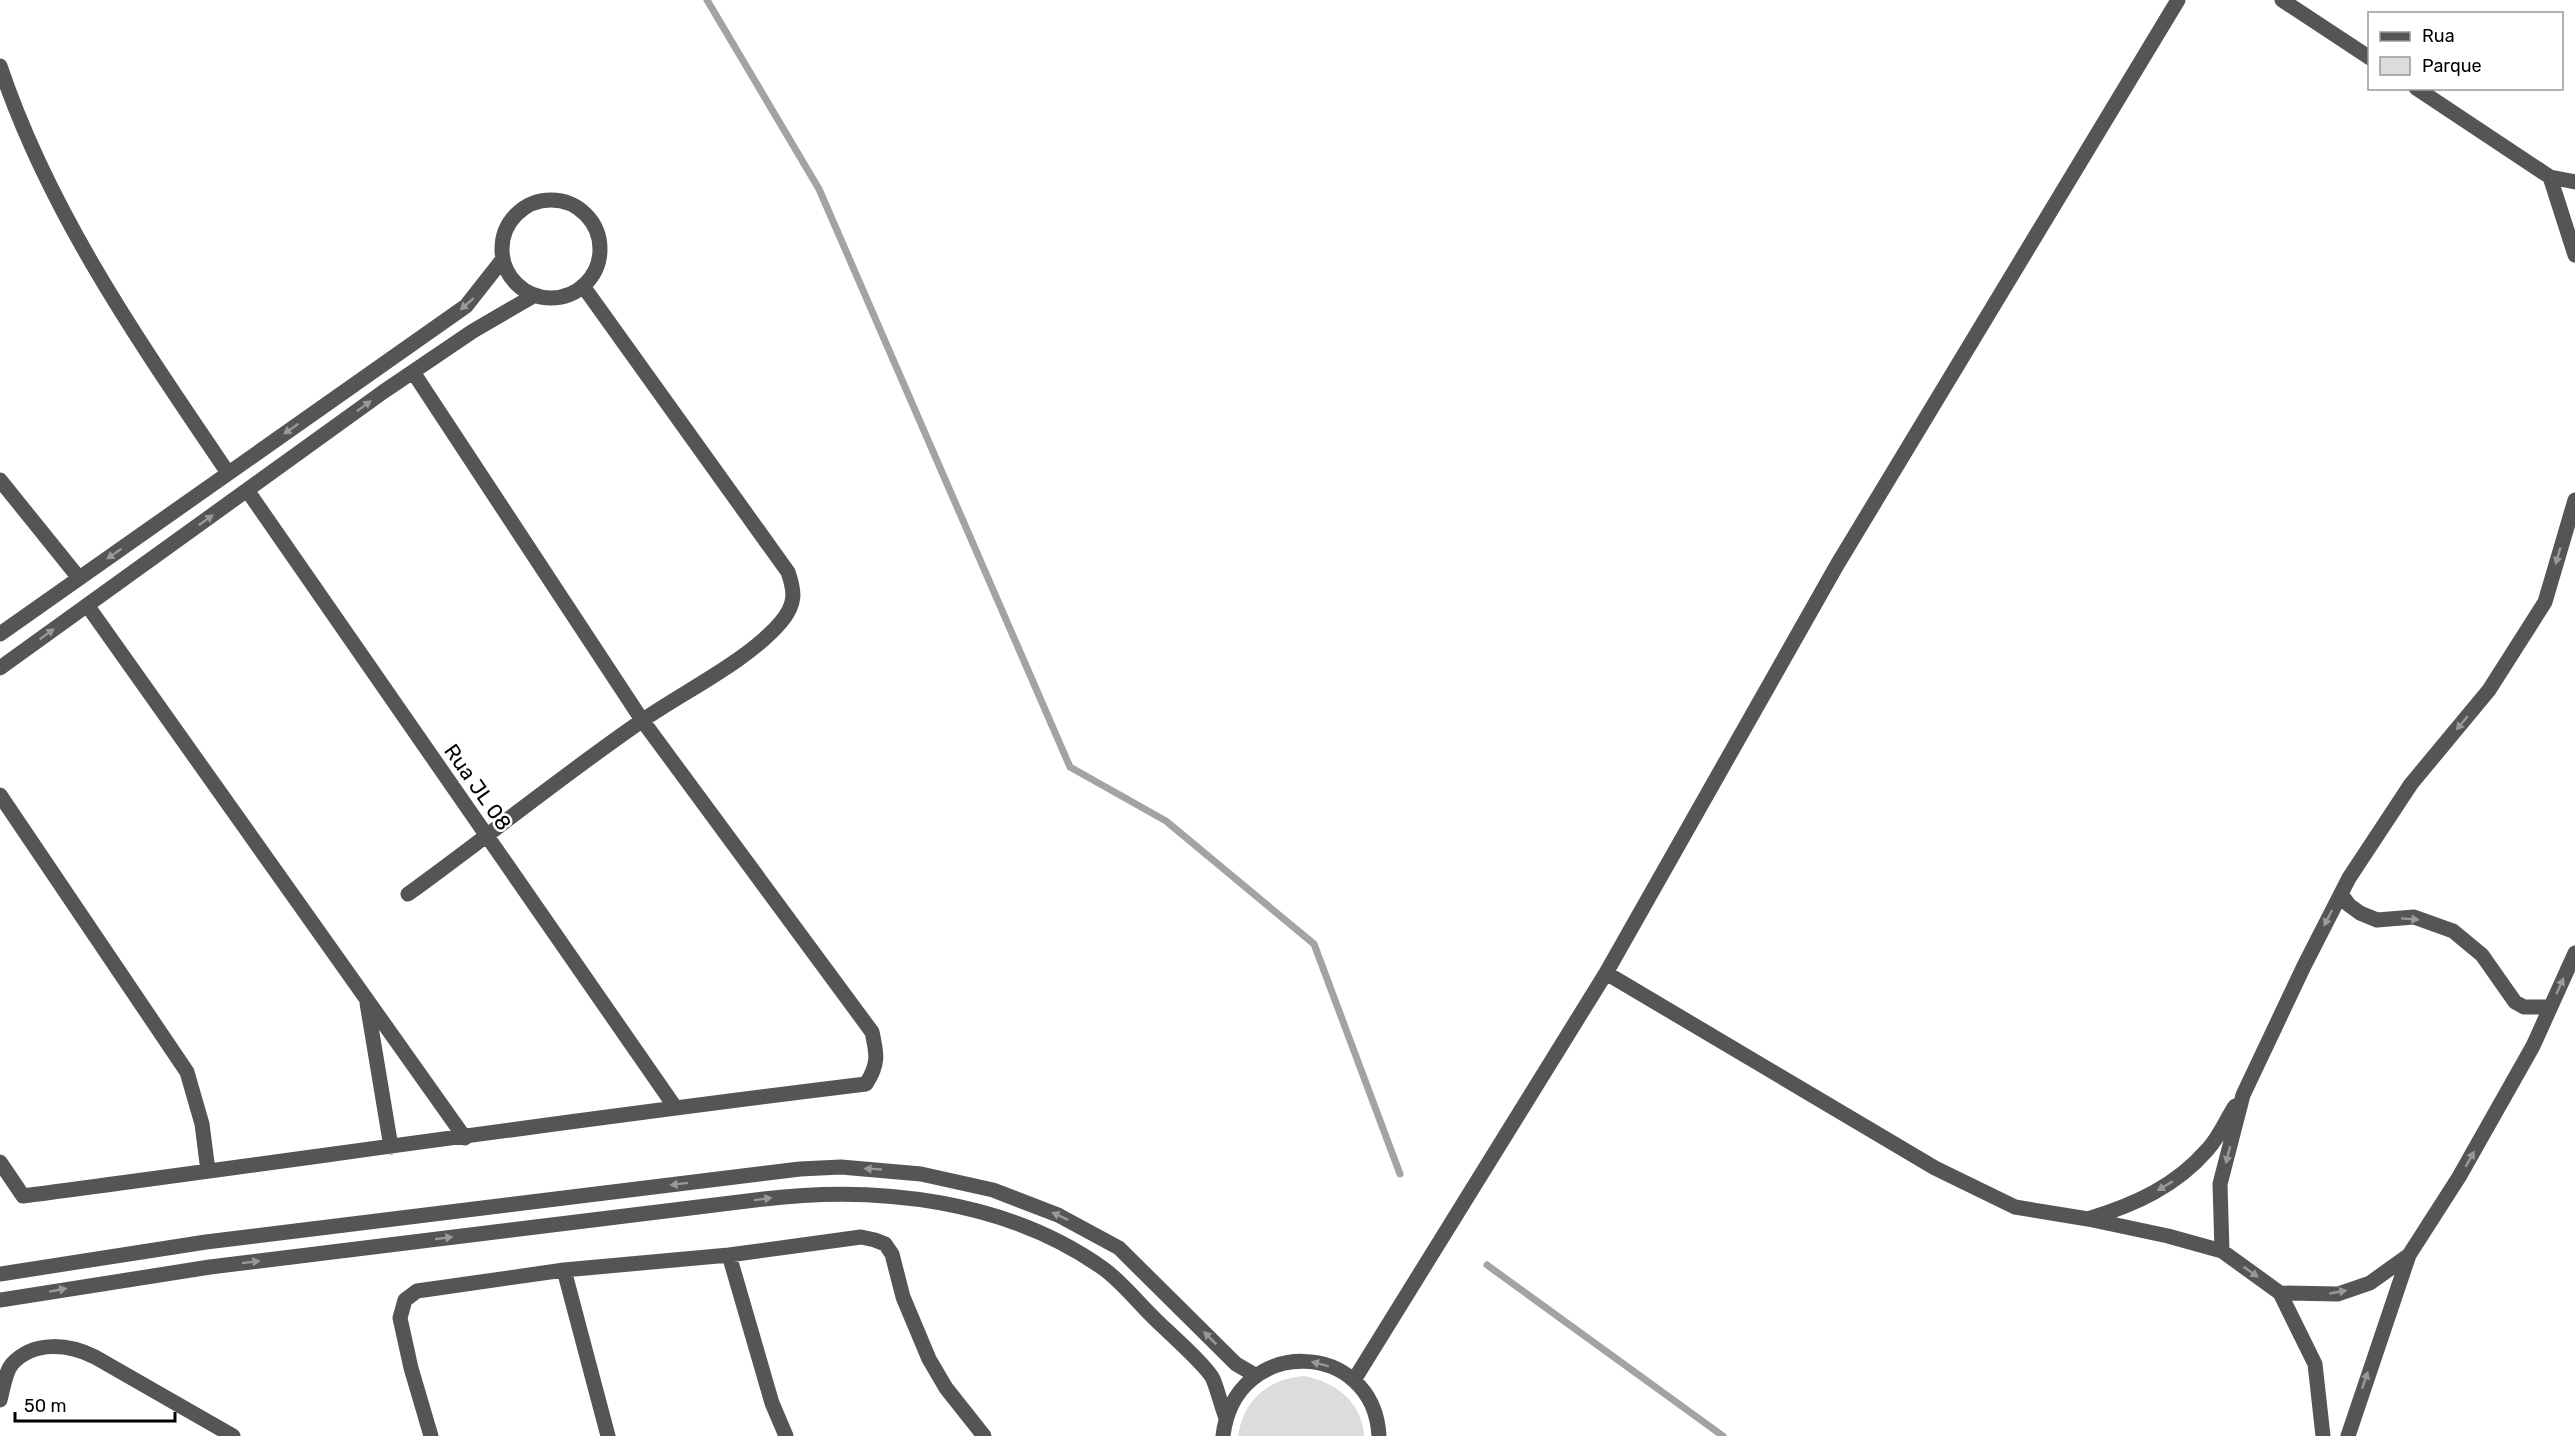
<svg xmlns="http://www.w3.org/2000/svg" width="2575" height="1436" viewBox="0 0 2575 1436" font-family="Rubik,sans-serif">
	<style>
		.green { fill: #dcdcdc }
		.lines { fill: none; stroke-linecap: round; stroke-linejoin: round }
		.stream { stroke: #a3a3a3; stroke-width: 7 }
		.minor { stroke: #555; stroke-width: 15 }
		.oneway { fill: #999 }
		.labels { text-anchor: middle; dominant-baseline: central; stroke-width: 5; stroke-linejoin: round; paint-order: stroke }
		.street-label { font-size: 21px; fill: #000; stroke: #fff }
	</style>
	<rect width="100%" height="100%" fill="#fff"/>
	<path class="green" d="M1304,1376c32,6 58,26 60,60h-126c6,-37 30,-57 66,-60z"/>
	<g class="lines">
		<path class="stream" d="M707,0l112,189 251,578 96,54 148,123 86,230
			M1487,1265l236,171"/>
		<path class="minor" d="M2282,0l88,58
			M0,66c50,149 141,278 228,407
			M2416,88l134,89 25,5
			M2550,177l25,78
			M502 249a49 49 0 1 1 98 0a49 49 0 1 1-98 0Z
			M0,480l79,98
			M247,490l428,617
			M87,605l378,533
			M0,634l466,-328 37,-47
			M0,668l383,-276 90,-61 62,-36
			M0,795l187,277 15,52 6,47
			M408,894c79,-57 155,-119 235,-174 42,-29 106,-60 138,-98 15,-18 14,-30 7,-50l-205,-286
			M2341,894l8,11 11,8 17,7 37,-3 39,14 29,24 33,47 9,5h26
			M1606,973l329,195 80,39 73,12 80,17 54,15 58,42 35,71 8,72
			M367,1003l24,144
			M0,1162l23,34c281,-37 561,-78 843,-112 13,-20 11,-30 6,-52l-230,-312 -229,-348
			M2091,1218c45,-14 85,-32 117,-69 11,-12 18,-29 27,-43
			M2222,1251l-2,-67 23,-89 61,-129 45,-88 62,-94 78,-94 56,-88 30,-102
			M729,1255l43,148 14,33
			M564,1270l44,166
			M0,1274l206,-32 594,-73 41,-2 80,7 72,16 65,25 61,33 117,116 19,11
			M2280,1293l58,1 32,-11 39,-28 50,-78 74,-131 42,-93
			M0,1300l210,-33 554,-68c114,-14 244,1 340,70 19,14 35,35 52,51 12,12 51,46 57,59 5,12 8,26 13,39
			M1354,1380l252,-407 231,-408 341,-565
			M0,1400c3,-10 5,-28 12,-36 22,-24 57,-20 83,-7l138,79
			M431,1436l-20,-68 -11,-50 5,-18 12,-9 147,-21 165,-15 132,-18 14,3 10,4 7,10 11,43 26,62 17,29 38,48
			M1223,1436c12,-102 151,-97 156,0
			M2348,1436l61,-181"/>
	</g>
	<defs><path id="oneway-solid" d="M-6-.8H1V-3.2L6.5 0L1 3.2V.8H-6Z" transform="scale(1.5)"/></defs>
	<g class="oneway">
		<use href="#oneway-solid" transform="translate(467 304) rotate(139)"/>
		<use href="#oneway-solid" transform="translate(364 406) rotate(-36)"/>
		<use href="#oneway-solid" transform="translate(291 429) rotate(145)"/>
		<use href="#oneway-solid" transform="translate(206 520) rotate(-36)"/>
		<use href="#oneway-solid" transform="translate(114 554) rotate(145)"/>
		<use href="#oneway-solid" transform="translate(2558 556) rotate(106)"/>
		<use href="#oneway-solid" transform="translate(47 634) rotate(-36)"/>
		<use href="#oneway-solid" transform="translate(2462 723) rotate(130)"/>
		<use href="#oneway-solid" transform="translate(2328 918) rotate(117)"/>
		<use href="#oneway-solid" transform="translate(2410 919) rotate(4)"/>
		<use href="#oneway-solid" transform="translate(2560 986) rotate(-66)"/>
		<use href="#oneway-solid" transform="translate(2228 1155) rotate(104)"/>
		<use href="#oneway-solid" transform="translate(2470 1159) rotate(-61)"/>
		<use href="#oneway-solid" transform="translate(873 1169) rotate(-177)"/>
		<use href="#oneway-solid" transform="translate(679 1184) rotate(173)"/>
		<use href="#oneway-solid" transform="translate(2165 1186) rotate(149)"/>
		<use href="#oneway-solid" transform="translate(763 1199) rotate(-7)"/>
		<use href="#oneway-solid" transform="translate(1060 1216) rotate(-155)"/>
		<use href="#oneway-solid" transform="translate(444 1238) rotate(-7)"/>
		<use href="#oneway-solid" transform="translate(251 1262) rotate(-7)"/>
		<use href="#oneway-solid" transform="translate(2251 1272) rotate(36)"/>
		<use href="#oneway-solid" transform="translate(58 1290) rotate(-10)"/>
		<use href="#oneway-solid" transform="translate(2338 1292) rotate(-10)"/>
		<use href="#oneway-solid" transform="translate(1210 1338) rotate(-135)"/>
		<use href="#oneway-solid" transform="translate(1320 1364) rotate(-165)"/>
		<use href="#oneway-solid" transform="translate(2365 1380) rotate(-71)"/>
	</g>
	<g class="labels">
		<g class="street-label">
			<text transform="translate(478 787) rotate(55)">Rua JL 08</text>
		</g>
	</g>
	<rect x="2368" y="12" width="195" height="78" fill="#ffffff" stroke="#999999" stroke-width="1.5"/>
	<rect x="2380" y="32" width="30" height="9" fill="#555555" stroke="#999999" stroke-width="1.5"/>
	<text x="2422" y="42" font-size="18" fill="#000000">Rua</text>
	<rect x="2380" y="57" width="30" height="18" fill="#dcdcdc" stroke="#999999" stroke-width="1.5"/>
	<text x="2422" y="72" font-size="18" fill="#000000">Parque</text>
	<path d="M15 1412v9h160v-9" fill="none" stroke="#000000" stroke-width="3"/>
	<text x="24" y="1412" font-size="18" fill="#000000" stroke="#ffffff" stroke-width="4.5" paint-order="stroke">50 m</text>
</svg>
